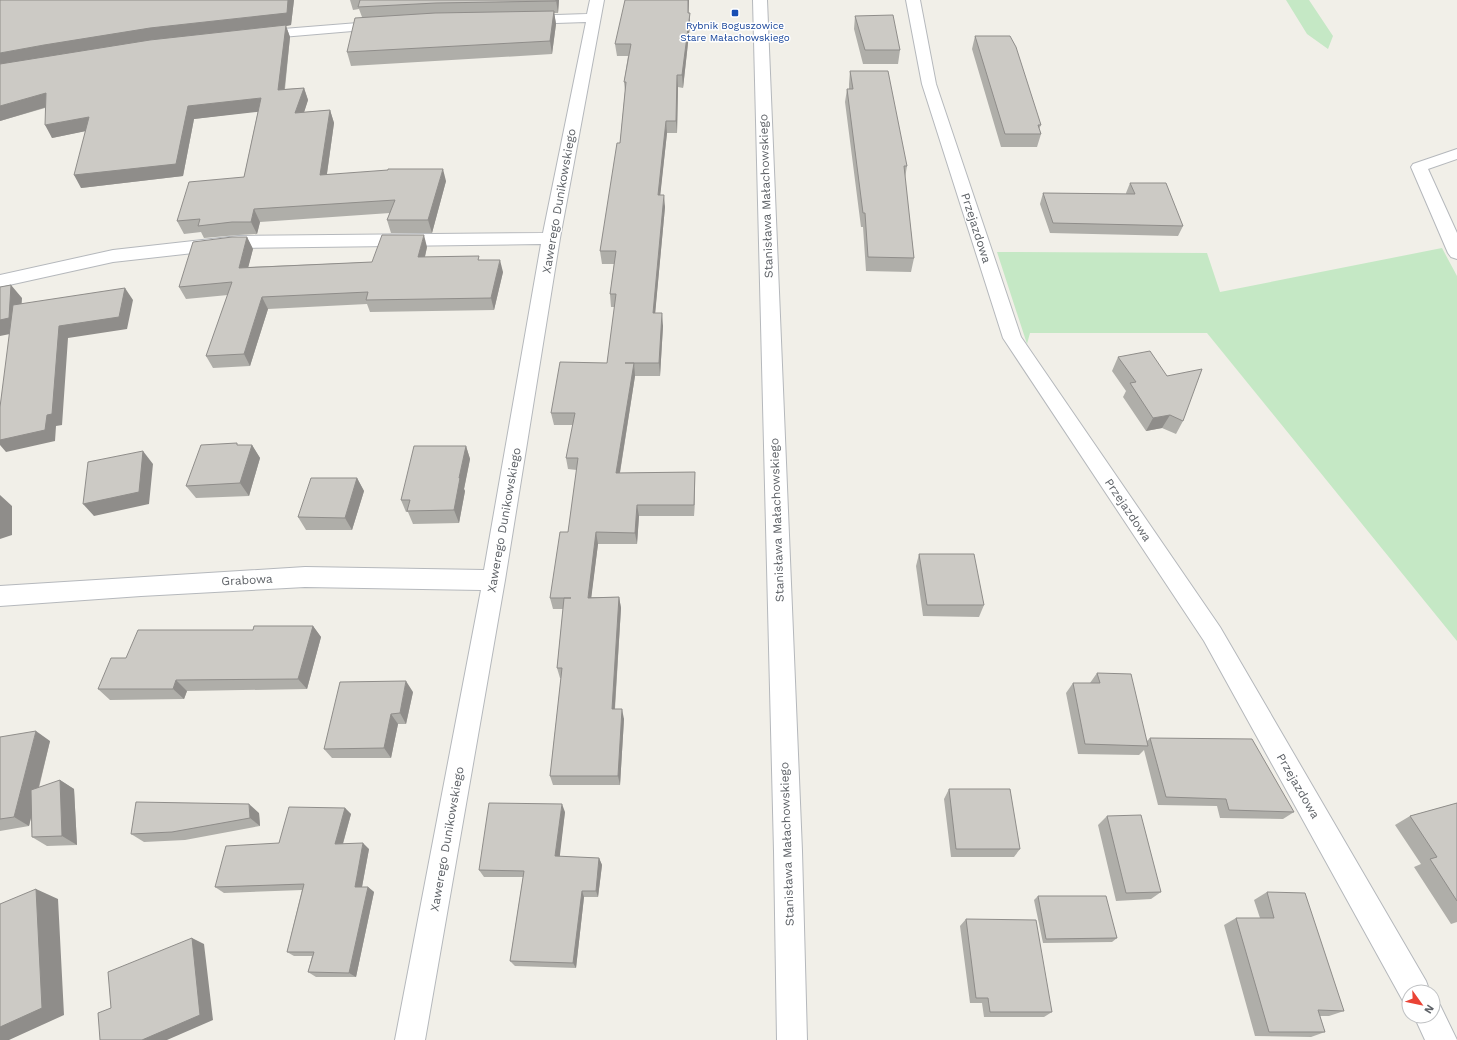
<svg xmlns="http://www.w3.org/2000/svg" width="1457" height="1040" viewBox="0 0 1457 1040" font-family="'Work Sans',sans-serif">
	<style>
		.green { fill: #c5e8c5 }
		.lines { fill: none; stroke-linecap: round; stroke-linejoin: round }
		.minor-casing { stroke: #b5b8bc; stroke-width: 2 }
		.minor { fill: #fff; fill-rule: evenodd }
		.wall { fill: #afaea9 }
		.shaded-wall { fill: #8f8d8a }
		.building { fill: #cccac5; stroke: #8f8d8a }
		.transit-dot { fill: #1a4fb4; stroke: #fff; stroke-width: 1.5 }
		.labels { text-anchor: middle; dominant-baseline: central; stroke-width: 3; stroke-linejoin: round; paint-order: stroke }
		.far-transit-label { font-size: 10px; fill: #164399; stroke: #fff }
		.street-label { font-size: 12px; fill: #5f6368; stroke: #fff }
	</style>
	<rect width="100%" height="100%" fill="#f1efe8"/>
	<path class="green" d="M1286,0h23l24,36 -5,13 -21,-15z
		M1442,248l15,28v365l-250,-308h-177l-3,11 -30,-92 210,1 13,39z"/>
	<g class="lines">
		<defs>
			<path id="minor" d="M590,0h14l-44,238 -55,342 -80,460h-30l86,-450 -176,-3 -164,9 -141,10v-20l305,-19 179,3 57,-326 -303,4 -125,14 -113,25v-12l113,-25 125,-14 305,-3 43,-211 -60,2 -5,-1 -2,-3 2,-3 5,-1 61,-2z
				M753,0h14l35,851 5,189h-30l-3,-189z
				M906,0h14l16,84 85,253 199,290 206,354 4,11h-21v12l-5,-1 -200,-362 -201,-303 -81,-254z
				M383,21l5,1 2,3 -2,3 -130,11 -5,-1 -2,-3 2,-3 5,-1z
				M1457,149v10l-29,10 29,64v26l-6,-2 -3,-4 -37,-86 2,-3z
				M1433,1003l7,2 17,35h-32l-11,-24h19z"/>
		</defs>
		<use href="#minor" class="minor-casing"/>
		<use href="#minor" class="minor"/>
	</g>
	<path class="wall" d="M0,0h294l-3,25 -5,1 4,11 -5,52 19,-1 4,12 -4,12 26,-2 4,13 -7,51 119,7 -14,52h-41l-4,-13 3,-7 -130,9 -3,12 -19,1 -34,3 -3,-6 -17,2 -7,-13 67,-44 14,-66 -64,8 -11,57 -102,12 4,-57 -33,7 -7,-30 -45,13z
		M350,0h209l-1,13h-4l2,11 -4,30 -201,12 -4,-14 15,-35 -3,-8 -6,1z
		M689,0l-1,13 2,12 -7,63 -5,-1 -1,46h-10l-7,62 5,12 -10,106 8,13 -3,50h-25l-15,97 75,-1v12l-1,32h-55l-2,28h-39l-7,53h28l2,11 -6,101 9,10 -4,66h-67l-3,-9 11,-98h-1l-3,-10 6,-59h-10l-3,-11 18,-66 9,-62 -9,-1 -2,-11 7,-33h-19l-3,-12 56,-50 8,-56h-4l-1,-13 4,-30h-12l-2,-13 20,-108 5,-52 -1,-9 4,-26h-11l-2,-12z
		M855,16l45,34 -2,14h-35l-9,-35z
		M975,36l66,89 -2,4 2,5 -4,13h-36l-29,-98z
		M850,71l57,95 -2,12 9,80 -3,14 -45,-1 -3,-44h-2l-16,-125 2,-13h2v-5z
		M1130,183l53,43 -5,10 -128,-3 -10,-29 3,-11 83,1v-1z
		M247,237l6,12 -5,18 124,-5 55,-15 -2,10 55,3 23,12 -9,38 -124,2 -3,-8 -99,5 -18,57 -37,2 -7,-12 22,-61 -42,4 -7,-12z
		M1118,357l49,19 16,45 -7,13 -14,-6 -16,3 -23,-34 3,-6 -14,-20z
		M238,445h14l8,13 -11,38 -53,2 -10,-12z
		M466,446l4,13 -6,30 1,2 -6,32 -46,1 -5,-12h-2l-5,-12z
		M357,478l7,13 -12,39h-46l-8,-13z
		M919,554l65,51 -5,12 -56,-1 -7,-50z
		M313,626l8,11 -14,52 -120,2 -3,8 -74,1 -12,-11 28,-31 127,-28z
		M1097,673l50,68 3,-3 144,74 -11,7 -63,-1 -3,-12 -59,-1 -14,-55 -5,5 -61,-1 -12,-61 7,-10h17z
		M413,692l-7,32h-8l-7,34h-59l-8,-9z
		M0,737l50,4 -11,47 21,-8 14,9 3,56 -30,1 -15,-9 -1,-20 -2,9 -29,5z
		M949,789l71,60 -6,8h-63l-7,-58z
		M1457,803v119l-6,2 -37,-57 7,-3 -26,-39 15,-9z
		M345,808l6,6 -8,30 26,5 -7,38h6l6,5 -18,85h-40l-8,-5 4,-16h-18l-7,-4 15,-62 -78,3 -9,-6 64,-44z
		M565,812l-6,45 40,1 3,7 -4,32h-14l-8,71 -61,-2 -5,-5 13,-84h-39l-5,-7z
		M259,813l1,13 -75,14 -41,2 -13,-8z
		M1107,816l54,76 -10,7 -35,2 -18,-76z
		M1267,892l77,119 -15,5h-9l5,16 -14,5 -56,-1 -31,-111 12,-7h24l-6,-18z
		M1038,896l79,42 -5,4 -69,1 -9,-43z
		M966,919l86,93 -8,5h-60l-2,-14h-12l-10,-77z"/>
	<path class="shaded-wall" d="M288,0h6l-3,25 -5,1 4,11 -7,65 -5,-12 -278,-24v-13z
		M556,0h3l-1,13z
		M688,0h1l-1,25z
		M554,11l2,13 -4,30 -2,-13z
		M690,13v12l-7,63 -1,-13z
		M677,75l1,12 -1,46 -1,-12z
		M304,88l4,12 -8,25 -5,-12z
		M46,93l7,12 -53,16v-15z
		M261,98l5,13 -72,8 -11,57 -102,12 -7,-13 114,-69z
		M330,110l4,13 -9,64 -5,-12z
		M89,117l7,12 -44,9 -7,-13z
		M666,121l1,12 -8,74 -1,-12z
		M443,169l3,12 -14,52 -4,-13z
		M664,195l1,12 -11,119 -1,-13z
		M254,209l6,13 -3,12 -6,-12z
		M424,235l3,12 -5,22 -4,-12z
		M247,237l6,12 -8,31 -6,-12z
		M500,260l3,12 -9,38 -3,-12z
		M11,285l11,13 -2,34 -20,4v-16z
		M125,288l8,12 -6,29 -59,9 -6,87 -6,1 -1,15 -49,11 -6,-7v-5l59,-114z
		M262,297l6,12 -18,57 -6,-12z
		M662,313l1,13 -3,50 -1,-13z
		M634,363l1,13 -17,108 -2,-11z
		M1170,415l-8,13 -16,3 7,-13z
		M252,445l8,13 -11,38 -9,-13z
		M466,446l4,13 -6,30 1,2 -6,32 -5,-13 5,-32z
		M143,451l10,13 -4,40 -55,12 -11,-12z
		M695,472v12l-1,32v-11z
		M357,478l7,13 -12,39 -7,-12z
		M0,495l12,11v29l-12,4z
		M637,505l2,11 -2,28 -2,-11z
		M596,532l2,12 -8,64 -2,-10z
		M619,597l2,11 -7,111 -2,-10z
		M313,626l8,11 -14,52 -9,-10z
		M176,680l11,11 -3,8 -11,-10z
		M406,681l7,11 -7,32 -6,-11z
		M622,709l2,10 -4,66 -2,-9z
		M391,714l7,10 -7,34 -7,-10z
		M36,731l14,10 -21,85 -15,-9z
		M60,780l14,9 3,56 -15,-9z
		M249,804l10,9 1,13 -10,-8z
		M562,804l3,8 -6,51 -4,-7z
		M345,808l6,6 -10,36 -6,-6z
		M363,843l6,6 -8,43 -6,-5z
		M599,858l3,7 -4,32 -2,-6z
		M368,887l6,5 -18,85 -7,-4z
		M36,889l22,10 6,116 -55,25h-9v-13z
		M582,891l2,6 -8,71 -3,-5z
		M192,938l12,6 9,76 -46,20h-25z"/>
	<path class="building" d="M0,0h288l-1,13 -137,15 -106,17 -44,8z
		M360,0h196v1l-120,2 -78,4z
		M625,0h63v13h2l-8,62h-5l-1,46h-10l-8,74h6l-11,118h9l-3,50h-34h9l-18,110 79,-1 -1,33h-57l-2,28 -39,-1 -8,66 31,-1 -7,112h10l-4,67h-68l12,-108h-5l7,-70h7h-21l10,-66h8l10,-74h-12l9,-45h-24l9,-51 47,1 9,-69h-6l6,-43h-16l17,-108h3l6,-61h-2l7,-38h-16z
		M554,11l-4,30 -203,11 8,-34 80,-5z
		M893,15l7,35h-35l-10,-34z
		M286,25l-8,65 26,-2 -9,25 35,-3 -10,65 68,-5v-1h55l-15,51h-41l8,-20 -141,9 -3,13h-19l-34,4 2,-7 -23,2 12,-39 55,-5 17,-79 -73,8 -12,58 -102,11 15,-58 -44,8 1,-32 -46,13v-42l150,-24z
		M975,36h35l6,11 25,78h-3l3,9h-36z
		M850,71h38l19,95h-3l10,92 -46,-1 -3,-44h-2l-16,-124h6z
		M1130,183h36l17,43 -130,-3 -10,-30 92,1z
		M382,235h42l-6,22 61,-1 -1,4h22l-9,38 -125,2 2,-8 -106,5 -18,57 -38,2 26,-74 -53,5 14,-45 39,-5h15l-8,31 133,-6z
		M11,285l-2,33 -9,2v-33z
		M125,288l-6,29 -60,9 -7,88 -5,1 -2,15 -45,10v-33l13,-102z
		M1150,351l17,25 35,-7 -19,52 -13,-6 -17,3 -23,-35 6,-1 -18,-25z
		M237,443v2h15l-12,38 -54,3 15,-41z
		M414,446h52l-7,32h1l-6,32 -47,1 3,-11h-9z
		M143,451l-4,41 -56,12 5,-42z
		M311,478h46l-12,40 -47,-1z
		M919,554h55l10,51h-57z
		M254,626h59l-15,53 -122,1 -3,9h-75l13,-31h15l12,-28h115z
		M1097,673l34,1 17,72 -63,-2 -12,-61h27z
		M406,681l-6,32 -9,1 -7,34 -60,1 16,-67z
		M36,731l-22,86 -14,2v-82z
		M1150,738l102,1 42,73 -65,-2 -3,-11 -60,-2z
		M60,780l2,56 -30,1 -1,-47z
		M949,789h61l10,60h-64z
		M136,802l113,2 1,14 -78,14 -41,2z
		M489,803l73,1 -7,52 44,2 -3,33h-14l-9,72 -63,-2 14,-90 -45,-1z
		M1457,803v98l-27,-42 7,-2 -27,-41z
		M289,807l56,1 -10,36 28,-1 -8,44h13l-19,86 -41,-1 6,-20h-27l17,-68 -89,3 11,-41 53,-3z
		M1141,815l20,77 -35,1 -19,-77z
		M36,889l6,119 -42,19v-123z
		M1267,892l38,1 39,118 -26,-1 7,22h-56l-33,-114h38z
		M1038,896h68l11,42 -71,1z
		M966,919l70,1 16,92h-62l-2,-14h-12z
		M192,938l8,77 -58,25h-42l-2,-27 13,-5 -3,-36z"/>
	<rect class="transit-dot" x="731" y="9" width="8" height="8" rx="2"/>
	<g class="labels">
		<g class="far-transit-label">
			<text x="735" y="25">Rybnik Boguszowice<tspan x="735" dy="12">Stare Małachowskiego</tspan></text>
		</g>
		<g class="street-label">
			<text transform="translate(766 196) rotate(-92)">Stanisława Małachowskiego</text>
			<text transform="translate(559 201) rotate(-80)">Xawerego Dunikowskiego</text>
			<text transform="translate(976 228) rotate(72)">Przejazdowa</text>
			<text transform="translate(1128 510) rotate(56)">Przejazdowa</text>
			<text transform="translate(504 520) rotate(-80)">Xawerego Dunikowskiego</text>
			<text transform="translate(777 520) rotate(-92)">Stanisława Małachowskiego</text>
			<text transform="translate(247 580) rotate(-3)">Grabowa</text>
			<text transform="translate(1298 786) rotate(60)">Przejazdowa</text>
			<text transform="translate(447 839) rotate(-80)">Xawerego Dunikowskiego</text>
			<text transform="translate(787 844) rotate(-92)">Stanisława Małachowskiego</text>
		</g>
	</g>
	<g transform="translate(1421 1004) rotate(123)"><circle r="19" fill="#ffffff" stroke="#bfc1c3"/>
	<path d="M0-3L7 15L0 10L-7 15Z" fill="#ea4335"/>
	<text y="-6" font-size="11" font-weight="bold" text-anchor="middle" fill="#5f6368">N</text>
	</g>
</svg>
